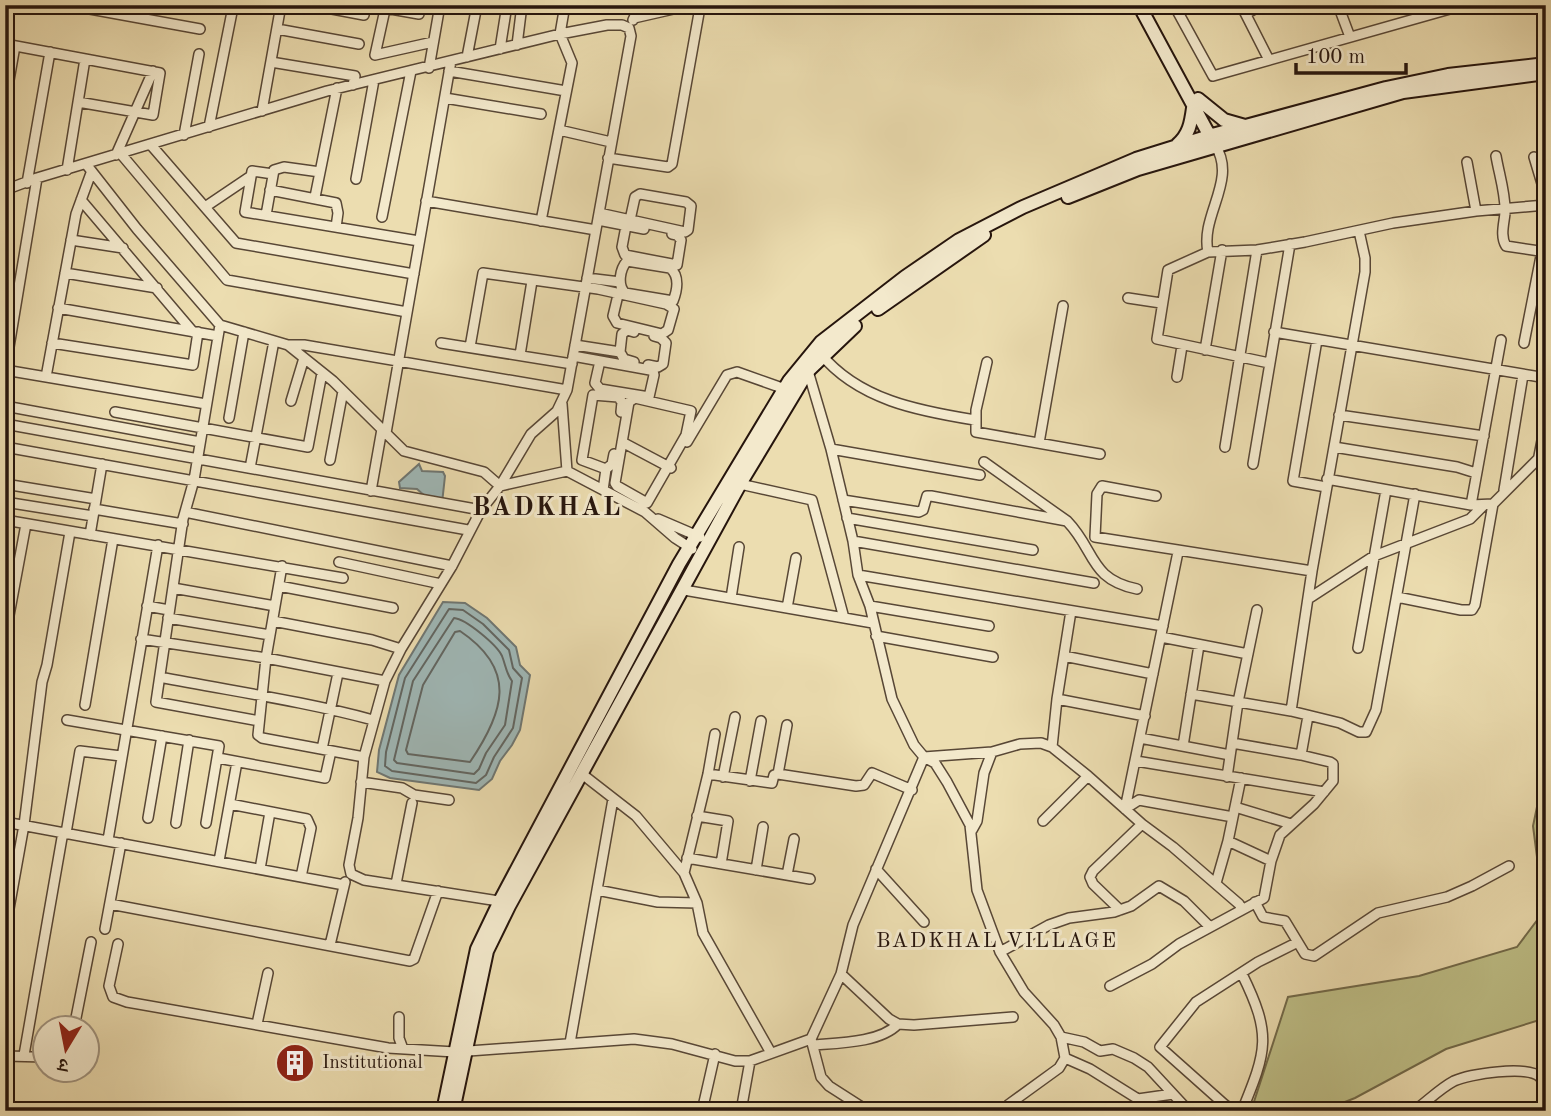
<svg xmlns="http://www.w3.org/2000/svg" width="1551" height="1116" viewBox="0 0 1551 1116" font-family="'Old Standard TT','Noto Serif Devanagari',serif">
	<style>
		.green { fill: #bebf87; stroke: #726a4a; stroke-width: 2 }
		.water { fill: #9fb8b7; stroke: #6f7773; stroke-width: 2 }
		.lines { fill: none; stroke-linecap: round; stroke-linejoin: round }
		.shore { stroke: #626662; stroke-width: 2 }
		.street-casing { stroke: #584736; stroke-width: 12 }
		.secondary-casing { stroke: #26150d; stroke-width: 16 }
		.street { stroke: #f3e9cc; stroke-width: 9 }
		.secondary { stroke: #f3e9cc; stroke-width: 12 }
		.labels { text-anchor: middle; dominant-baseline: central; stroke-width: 6; stroke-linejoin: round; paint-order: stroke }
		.poi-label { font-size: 19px; fill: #26150d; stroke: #f3e9cc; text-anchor: start }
		.neighbourhood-label { font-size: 21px; letter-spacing: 2px; fill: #26150d; stroke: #f3e9cc }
		.district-label { font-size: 26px; font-weight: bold; letter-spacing: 2px; fill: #26150d; stroke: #f3e9cc }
	</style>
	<rect width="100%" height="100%" fill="#ecddb0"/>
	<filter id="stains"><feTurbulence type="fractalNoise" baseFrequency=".00286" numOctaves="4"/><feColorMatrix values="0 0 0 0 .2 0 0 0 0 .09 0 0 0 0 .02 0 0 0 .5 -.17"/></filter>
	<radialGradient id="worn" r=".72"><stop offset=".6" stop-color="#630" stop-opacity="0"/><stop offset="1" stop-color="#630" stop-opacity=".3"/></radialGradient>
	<path class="green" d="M1546,781v237l-100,31 -91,49 -33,13h-71l37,-114 131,-21 98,-29 27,-36 -11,-85 9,-43z"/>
	<path class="water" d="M419,464l3,7 21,1 2,4 -3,27 -16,-6 -9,-8 -17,-1 -1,-6z
		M443,602l22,1 22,15 29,29 4,18 10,10 -10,55 -8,15 -12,16 -8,18 -13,11 -89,-12 -13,-6 2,-22 20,-75z"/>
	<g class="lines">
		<path class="shore" d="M449,609l14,1 20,14 26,26 4,18 9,10 -9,50 -19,29 -8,18 -10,8 -84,-12 -7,-5 1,-14 19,-74z
			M454,618c12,1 43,27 48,38 4,10 4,17 10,25l-7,44 -19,28 -7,16 -5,5 -77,-11 -3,-3 19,-79z
			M460,631c58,39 44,81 10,131l-62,-8 -2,-4 17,-65 32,-53z"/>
		<defs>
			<path id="street" d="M68,5l132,24
				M311,5l53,10
				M386,5l-11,50 58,-13
				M1174,5l39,71 251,-71
				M1241,5l28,55
				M1338,5l12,32
				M385,8l34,6
				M1246,14l15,-9
				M634,18l57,-13
				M633,20l7,-15
				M277,29l82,15
				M5,44l155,29 -7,42 -75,-13
				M517,45l5,-40
				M500,49l7,-44
				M467,57l10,-52
				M271,62l84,14 -2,9
				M429,68l11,-63
				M449,71l117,20
				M445,98l96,16
				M5,103l10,-57
				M262,111l19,-106
				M209,127l23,-115v-7
				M559,130l52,12
				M184,135l15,-81
				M151,145l85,98 178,31
				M121,154l106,126 180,32
				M116,155l37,-84
				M1496,156c3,18 10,39 9,57 -1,11 -5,23 1,33l40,6
				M1534,157l12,40
				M608,158l60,9 4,-3 27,-151v-5l-6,-3
				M1467,162l9,49
				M86,164l51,65 83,96 68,20 45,36 71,70 80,21 16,14 67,-15 78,41 30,26 17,11
				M67,170l18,-111
				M273,174l-21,-3 -7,41 174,29
				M356,179l18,-99
				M27,183l23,-131
				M5,190l32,-12 290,-87 233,-57 47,-9h15l7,3 2,8 -64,354 -10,21 -26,23 -31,52 -19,24 -29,56 -51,83 -16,32 -21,76 -6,61 -9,47 2,9 13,6 141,22
				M270,190l66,13 2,10 -2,14
				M315,197l22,-109
				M81,200l112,132
				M426,201l170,29
				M205,207l46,-31
				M599,213l86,19 3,-2 3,-24 -5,-4 -46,-8 -5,3 -5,23
				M266,215l8,-45 10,-3 36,5
				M382,217l29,-146
				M598,220l46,9
				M541,221l31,-158 -12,-29 5,-29
				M626,226l-4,21 3,8 52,10 4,-25 -4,-5 -5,-1
				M71,240l52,8
				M1208,252c-8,-37 30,-72 7,-107
				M627,261l43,7c10,8 7,23 3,33l-48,-8c-8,-8 -5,-24 2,-32z
				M65,273l92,15
				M587,278l33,4
				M1128,298l33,5
				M58,308l160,28
				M220,325l-26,155 -11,39 -27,183 103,19
				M1274,332l272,46
				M1317,340l-24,141 33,6
				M52,343l141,22 5,-33
				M441,343l131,21
				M1524,343l18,-92
				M288,345h16l263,45
				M575,345l45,7 4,7 10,3
				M470,347l13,-74 115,16 68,15 8,5 -6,21 -6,4 -45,-11 -4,-7 5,-21
				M1205,350l17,-100
				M620,352l2,-18 5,-4 7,2
				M820,353c38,47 99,58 155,67
				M520,355l12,-74
				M573,356l77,14 3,1 1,4 -5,22 -49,-8 -5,-6 5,-22
				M987,362l-11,48v22l124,22
				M1269,363l-112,-24 11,-69 40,-18 49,-2 48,-8 88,-19 83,-12 70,-6
				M648,365l10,2 5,-3 3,-21 -5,-5 -7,-2
				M5,370l201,34
				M5,371l32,-193
				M808,371l23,78 22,92 5,34 12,31 22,93 22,46 10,12 11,6 12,19 23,43 7,65 23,62 24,40 30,33 7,12 23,5 16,9 13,-2 21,9 14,9 38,41 7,3
				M46,377l30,-163 15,-41
				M1177,377l5,-31
				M635,398l56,13 -5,24 -39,68 -30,-17 -2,-3 14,-81z
				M291,401l13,-43
				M562,404l5,67
				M5,406l195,36
				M115,412l193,35 14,-74
				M1339,415l145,21
				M229,418l15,-86
				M5,424l476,86
				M386,433l65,-372
				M622,442l49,26
				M687,442l40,-67 10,-3 48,17
				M1039,443l24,-137
				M5,447l463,83
				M1225,447l32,-197
				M1334,447l123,20 19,6
				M831,449l149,26
				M1539,456l7,-36
				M330,460l13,-69
				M984,462l83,59c29,30 22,58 70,68
				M1253,464l37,-220
				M250,468l24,-127
				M606,469l-24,-9 11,-65 25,2 4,5 -1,10
				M1327,479l144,26 22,-1 53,-53
				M5,484l91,15
				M740,484l72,16 32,118
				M603,490l3,-21 6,-5 2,-10
				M1504,490l19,-115
				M371,491l11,-62
				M1156,496l-54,-10 -5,8 -2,43 217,34
				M843,500l76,12 4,-2 4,-14h4l136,25
				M5,502l88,14
				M1471,505l30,-165
				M94,509l89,15
				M185,512l267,54
				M847,518l186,32
				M658,519l42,18
				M5,520l338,58
				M90,535l12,-71
				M853,541l241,42
				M339,562l102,22
				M282,566l-16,92 -8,77 4,3 102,19
				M858,575l305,51
				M279,586l114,22
				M173,588l102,18
				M684,590l189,33
				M1397,597l64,13h11l3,-5 18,-101
				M731,598l8,-51
				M1308,599l66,-43 96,-37 13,-13
				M147,606l22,4
				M870,606l119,20
				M787,608l9,-50
				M168,618l102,17
				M273,621l99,19 29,9
				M876,636l117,21
				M5,637l21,-113
				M1161,637l87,17
				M141,639l125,19 119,23
				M1358,648l28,-158
				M1064,656l89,18
				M160,677c71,14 143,24 213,43
				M1191,694l100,17 49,12 19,9h7l10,-22 39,-216
				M1057,699l88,17
				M85,705l28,-166
				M1291,711l21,-140 53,-299v-14l-6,-27
				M67,720l152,26 -13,77
				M1140,738l90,17
				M1183,746l16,-101
				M1052,747l5,-48 14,-88
				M322,749l16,-76
				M1301,755l7,-39
				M218,758l107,20 6,-27
				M1136,761l188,31
				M582,774l54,42 48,57 13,30 6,30 68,120
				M708,774l64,9 2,-8 4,-1 78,12 8,-1 8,-12 40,17
				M778,774l9,-49
				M723,777l12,-60
				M1227,777l11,-75 19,-92
				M750,781l11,-60
				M361,782l41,6 12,7 35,5
				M230,804l77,15 4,9 -10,49
				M1235,807l56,17
				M1125,809l53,-257
				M1125,809l14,-9 94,17
				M697,816l31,5 -7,43
				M148,818l14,-82
				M1043,821l45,-45
				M5,822l339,63
				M176,823l13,-83
				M972,830l5,-9 7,-48 8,-21
				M66,833l14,-82 41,5
				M108,840l50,-295
				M1228,841l43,20
				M687,858l123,21
				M219,861l18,-99
				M260,869l10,-57
				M876,869l48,53
				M756,870l7,-43
				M684,873l24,-99 7,-40
				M787,875l7,-36
				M1216,883l12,-42 13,-63
				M396,884l16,-81
				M597,890l61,12 39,1
				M1255,902l8,15 22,4 20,33 9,2 64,-43 69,-16 25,-11 37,-20
				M110,904l300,57 4,-2 24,-68
				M1120,910l-27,-26 -3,-7 3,-6 49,-47
				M105,929l16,-86
				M5,931l19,-106 18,-143 5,-17 23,-133
				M118,944l-9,42 4,11 14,5 261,46 67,4 179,-13 38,5 63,17h15l61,-22 30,-65 12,-49 71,-168 68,-5 28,-8 21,-1 11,4 36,29 54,48 31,23 66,57 3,5
				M330,945l15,-63
				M1000,952l49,-27 20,-7 45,-6 17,-6 28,-20 25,15 26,26
				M841,974l48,45 9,5 16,1 99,-8
				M1110,986l42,-22 27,-20 85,-46 7,-37 9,-26 34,-31 19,-23v-17l-3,-2 -29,-7 -69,-12
				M399,1017v21l4,11
				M257,1024l11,-51
				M74,1028l17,-86
				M1061,1037l4,21 25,11 48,30 35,-5
				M811,1039l10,38 8,9 39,25
				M570,1043l43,-244
				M813,1045c25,-2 67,-2 85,-21
				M24,1055l39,-223
				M5,1056l41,1
				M88,1060v1
				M1224,1104l-64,-57 36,-45 62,-40 38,-19
				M651,1110l8,1
				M702,1111l13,-57
				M741,1111l9,-50
				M1007,1111l1,-6 51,-37 6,-10
				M1194,1111l30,-7 9,7
				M1242,1111c25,-61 30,-76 0,-137
				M1414,1111c14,-10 25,-22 40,-30 15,-7 73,-16 86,-4 1,1 5,9 6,10"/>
			<path id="secondary" d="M1139,5l74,137
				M1198,99l26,21 21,6
				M1177,145c12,-10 14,-22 16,-37
				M1068,197l70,-28 265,-77 143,-19
				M878,309l106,-74
				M443,1111l34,-162 23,-48 179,-337 110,-183 32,-39 84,-65 54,-37 64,-33 113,-48 80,-25 170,-46 62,-13 98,-11
				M453,1111l34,-160 22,-45 231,-422 68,-113 47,-45"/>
		</defs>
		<use href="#street" class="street-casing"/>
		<use href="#secondary" class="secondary-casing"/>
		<use href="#street" class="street"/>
		<use href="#secondary" class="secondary"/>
	</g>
	<defs>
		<symbol id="building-disc" viewBox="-11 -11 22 22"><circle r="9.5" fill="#8f2418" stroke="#f3e9cc"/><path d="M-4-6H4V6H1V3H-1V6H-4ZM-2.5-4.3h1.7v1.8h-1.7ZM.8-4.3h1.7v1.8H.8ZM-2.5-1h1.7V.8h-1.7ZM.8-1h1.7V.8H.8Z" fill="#fff"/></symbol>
	</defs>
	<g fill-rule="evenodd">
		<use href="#building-disc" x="273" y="1041" width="44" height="44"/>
	</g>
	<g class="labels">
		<g class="poi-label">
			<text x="322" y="1063">Institutional</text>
		</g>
		<g class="neighbourhood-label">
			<text x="997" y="941">BADKHAL VILLAGE</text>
		</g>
		<g class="district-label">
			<text x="547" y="508">BADKHAL</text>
		</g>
	</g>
	<rect width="1551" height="1116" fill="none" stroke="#ecddb0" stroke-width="28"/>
	<rect x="7" y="7" width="1537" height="1102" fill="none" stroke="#26150d" stroke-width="3.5"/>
	<rect x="14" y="14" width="1523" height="1088" fill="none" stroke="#26150d" stroke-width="2"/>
	<g transform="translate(66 1049) rotate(190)"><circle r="33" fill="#f3e9cc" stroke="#a19480" stroke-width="2"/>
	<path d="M0-5L12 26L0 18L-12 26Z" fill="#8f2418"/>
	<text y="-10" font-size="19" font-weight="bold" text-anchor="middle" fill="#26150d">उ</text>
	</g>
	<path d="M1296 63v10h110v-10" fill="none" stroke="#26150d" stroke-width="3.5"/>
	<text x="1306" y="63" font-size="21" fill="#26150d" stroke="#f3e9cc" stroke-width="5" paint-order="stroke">100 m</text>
	<rect width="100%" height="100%" filter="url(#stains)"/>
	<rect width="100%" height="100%" fill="url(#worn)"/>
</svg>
